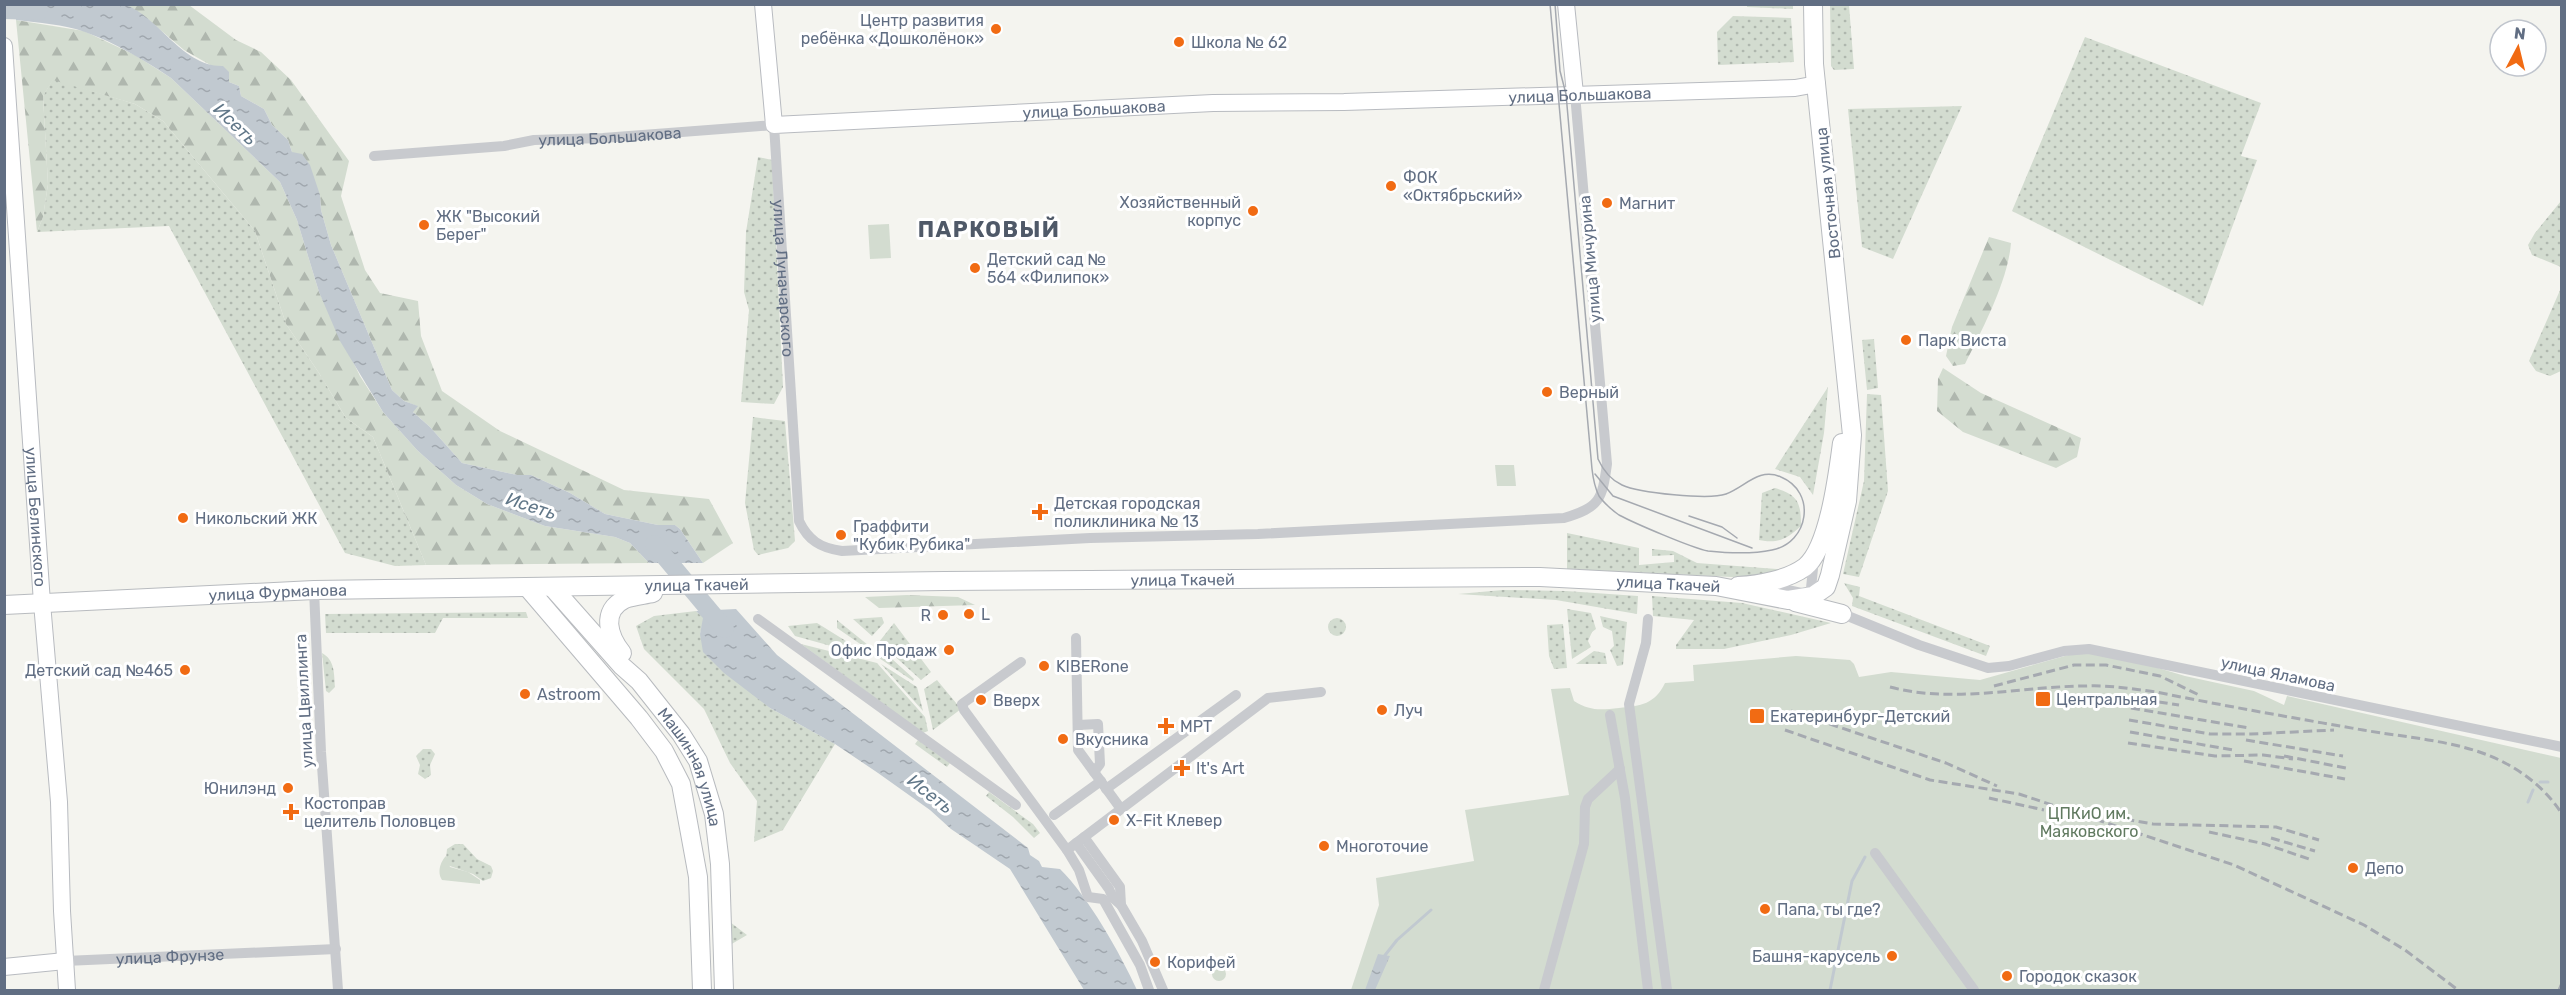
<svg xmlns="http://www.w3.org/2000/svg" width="2566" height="995" viewBox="0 0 2566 995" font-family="Rubik,sans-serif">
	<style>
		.grass { fill: url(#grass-dots) }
		.forest { fill: url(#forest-firs) }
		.park { fill: #d3dcd0 }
		.water { fill: url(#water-ripples) }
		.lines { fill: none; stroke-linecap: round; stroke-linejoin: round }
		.stream { stroke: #c1c9d0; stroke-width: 3 }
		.river { stroke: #c1c9d0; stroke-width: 18 }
		.secondary-casing { stroke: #b8bbc0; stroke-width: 18 }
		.primary-casing { stroke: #b8bbbf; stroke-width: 20 }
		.street { stroke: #c8cace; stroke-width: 10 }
		.secondary { stroke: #fff; stroke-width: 16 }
		.primary { stroke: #fff; stroke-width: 18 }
		.tram { stroke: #a5a9b0; stroke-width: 1.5 }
		.rail { stroke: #a5a9b0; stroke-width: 3; stroke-dasharray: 9 4.5; stroke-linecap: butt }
		.poi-dot { fill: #f16b13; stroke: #fff; stroke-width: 2 }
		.labels { text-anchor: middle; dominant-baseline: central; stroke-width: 6; stroke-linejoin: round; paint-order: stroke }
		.poi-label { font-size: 16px; fill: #616e83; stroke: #fff; text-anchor: start }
		.street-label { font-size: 16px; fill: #616e83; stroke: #fff }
		.park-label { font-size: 16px; fill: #617a60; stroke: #fff }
		.water-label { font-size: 18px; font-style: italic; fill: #617788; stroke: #fff }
		.district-label { font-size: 22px; font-weight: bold; letter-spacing: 1.5px; fill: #4f5968; stroke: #fff }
	</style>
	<defs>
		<pattern id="grass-dots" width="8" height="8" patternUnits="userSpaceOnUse" patternTransform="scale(1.5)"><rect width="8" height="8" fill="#d3dcd0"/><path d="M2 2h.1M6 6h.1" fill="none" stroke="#afb7ae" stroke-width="1.8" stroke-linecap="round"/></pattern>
		<pattern id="forest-firs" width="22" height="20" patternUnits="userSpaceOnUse" patternTransform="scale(1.5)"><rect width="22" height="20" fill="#d3dcd0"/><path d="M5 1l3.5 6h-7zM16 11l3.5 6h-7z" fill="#afb7ae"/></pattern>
		<pattern id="water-ripples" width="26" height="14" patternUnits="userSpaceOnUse" patternTransform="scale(1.5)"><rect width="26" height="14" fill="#c1c9d0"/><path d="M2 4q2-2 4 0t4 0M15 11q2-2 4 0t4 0" fill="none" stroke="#a0a7ae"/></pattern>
	</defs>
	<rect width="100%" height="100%" fill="#f4f4ef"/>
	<path class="grass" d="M1793,5v4l-46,-2v-2z
		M1830,5h19l5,64 -20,1 -3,-4z
		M1733,16l58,2 3,44 -76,3 -1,-33z
		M2085,37l176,66 -20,53 16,4 -54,146 -191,-95z
		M53,79l82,25 28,17 92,110 31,93 33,49 27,45 27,19 53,128 -31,1 -50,-13 -176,-327 -132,6 6,-15 5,-33 -5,-88z
		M1962,106l-69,153 -31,-12 -14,-138z
		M758,157l14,3 11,227 -9,17 -33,-2 8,-92 -5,-18 2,-60z
		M2561,201v66l-29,-12 -4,-10 7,-12z
		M2561,288v83l-11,5 -14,-5 -7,-10z
		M1874,339l4,49 -11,2 -5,-50z
		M1828,387l-4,46 -11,62 -13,-18 -25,-8z
		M1867,394l14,1 7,96 -29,86 -16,-3 21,-93z
		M753,417l32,4 10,120 -7,7 -30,7 -4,-5 -9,-47z
		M1775,488c23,7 26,14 26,38 -14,13 -23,18 -42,14l3,-47z
		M1567,533l72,15v17l35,-3v-7l-22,1v-7l21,2 24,12 93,7 -38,8 -185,-9z
		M1844,583l16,4 -1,9 131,50 -4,10 -134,-50 1,-8z
		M1503,590l63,1 72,5 -1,18 -81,-14 -98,-6z
		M1652,596l90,7 89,20 -40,12 -67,14h-48v-4l18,-25 -41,-4z
		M1567,609l24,4 5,16 -4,3 -4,9 3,6 -19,12z
		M696,611l8,7 -4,16 70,74 65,36 -52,86 -29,12 3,-41 -27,-38 -26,-54 -60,-60 -8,-23 18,-10z
		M526,612l2,6h-85l-8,15h-109l-1,-19z
		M1600,616l27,6 -4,43 -6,1 -7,-16 4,-4 -2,-15 -9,-4z
		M882,617l2,6 -12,13 -19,-17z
		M1328 627a9 9 0 1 1 18 0a9 9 0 1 1-18 0Z
		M837,620l31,25 -2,3 -29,-20z
		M817,623l45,28 -2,3 -65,-18 -7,-10z
		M894,623l37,49 -10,8 -42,-38z
		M1563,624l4,44 -13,1 -5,-13 -2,-31z
		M801,644l76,19 48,54 3,14 -5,2z
		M880,648l34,31 -1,2 -34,-23z
		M1594,651l11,2 2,11h-31z
		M322,653c13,7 12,21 13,34l-6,6 -3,-2z
		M881,664l36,23 6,24z
		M937,680l24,29 -28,21 -9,-41z
		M918,740l32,23 -3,4 -32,-23z
		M423,749h8l4,5 -5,11 1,10 -6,4 -7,-5 2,-9 -4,-9z
		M989,792l44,32 7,9 -6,5 -21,-21 -27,-21z
		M455,844h8l14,15 14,7 2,5 -2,7 -8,3 -10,-7 -26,-9 -1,-6 1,-10z
		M730,922l17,13 -17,10z"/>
	<path class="forest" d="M122,5h67l47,35 25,12 30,28 58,81 -8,35 24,74 15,23 38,8 3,35 21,55 58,40 124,59 85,9 24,44 -30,20 -23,-34 -5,-4h-17l-53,-11 -35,-21 -39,-18h-14l-55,-12 -32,-36 -18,-16 5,-5 -13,-5 -12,-11 -61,-145 -10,-35 -1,-15 -28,-43 -4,-12 -16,-15 -8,-16 -23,-13 -2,-10 -10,-4 -17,-16 -28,-16 -40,-34z
		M16,20l68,11 51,24 36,23 109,104 17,38 22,72 41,84 23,36 34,38 39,35 31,19 58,22 70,11 15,6 19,20 -223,2 -53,-128 -27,-19 -27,-45 -33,-49 -31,-93 -92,-110 -28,-17 -82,-24 -10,16 5,88 -5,33 -6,15z
		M1989,237l22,6c-3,38 -29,87 -46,121l-12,2 -7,-10 6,-29z
		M1943,368l38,25 100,45 -4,19 -21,11 -93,-36 -26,-21 1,-32z
		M907,595l51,2 17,8 -96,3 -14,-11z"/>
	<path class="park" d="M889,224l2,34 -21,1 -2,-34z
		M1495,465h19l2,21h-19z
		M2108,653l77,23 69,15 30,14 3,-9 274,62v232h-1210l28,-85 -3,-27 98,-17 -9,-51 104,-15 -18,-106 19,-1 4,13c16,10 26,9 45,7 22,-2 36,-4 46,-25l29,-2 -1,-16 103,-9 54,4 4,4 5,13 32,-5 89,8 92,-26z
		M446,856l4,11 18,5 12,8v4l-38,-4c-5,-7 -2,-18 4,-24z
		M1212 974a7 7 0 1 1 14 0a7 7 0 1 1-14 0Z"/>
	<path class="water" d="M15,5c24,-1 49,-1 74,-1 10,0 23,-2 33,0 34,8 59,63 101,62l6,6v10l10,4 2,10 23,13 8,16 16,15 4,12 10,2 8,11 10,30 1,15 10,35 61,145 12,11 14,5 -5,6 17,15 32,36 55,12h14l39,18 35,21 53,11h17l5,4 23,34h-54l-19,-20 -15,-6 -70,-11 -58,-22 -31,-19 -39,-35 -34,-38 -43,-71 -21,-49 -22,-72 -17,-38 -109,-104c-27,-18 -55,-35 -86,-46 -22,-8 -46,-9 -69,-12z
		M736,609l41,46 251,193 2,7 9,6 3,6 18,2c28,27 61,86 77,121h-53l-74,-121 -59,-40 -21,-19 -52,-37 -43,-29 -65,-36 -46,-35 -21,-21 -3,-18 3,-16 -7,-7z
		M1378,954l12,2 -15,34h-10z"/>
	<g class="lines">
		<path class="stream" d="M2540,782h8
			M2528,802l5,-12
			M1382,959l15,-19 34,-30
			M1830,990l22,-109 13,-24"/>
		<path class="river" d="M4,10l35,1
			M654,544l71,85"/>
		<defs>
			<g id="secondary">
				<path id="s3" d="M763,4l11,121 439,-22 131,-1 451,-14 22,-4"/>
				<path d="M1566,4l9,90"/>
				<path id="s4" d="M4,46l38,557 17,199 3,109 5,79"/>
				<path d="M4,967l61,-6"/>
			</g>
			<g id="primary">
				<path d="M1738,586c21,-1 49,-6 67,-19 24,-19 33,-94 37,-124"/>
				<path d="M527,587l112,131 25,33 17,33 17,93 4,113"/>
				<path id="s5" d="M552,587l70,79 17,15 42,53 17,27 16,53 6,50 4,126"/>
				<path d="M1795,602l47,12"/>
				<path id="s6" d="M4,605l310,-15 630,-9 596,-4 176,9 72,14 25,-4 13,-9 4,-12 17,-74 5,-66 -38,-371 -1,-60"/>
				<path d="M622,653c-13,-16 -22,-42 3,-54 8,-3 19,-4 28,-6"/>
			</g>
		</defs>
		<use href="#secondary" class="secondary-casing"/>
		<use href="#primary" class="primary-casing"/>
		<g class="street">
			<path id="s1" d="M374,156l130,-10 30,-6 69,-2 171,-13 25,396c9,19 21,27 43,30l248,-13 168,-4 306,-16c36,-11 38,-18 43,-54l-32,-370"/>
			<path d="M1769,586l37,8"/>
			<path d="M314,590l7,162 17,238"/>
			<path d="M1813,596l-2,-8 3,-29"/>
			<path d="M1838,612l81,33 69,23 21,-2 55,-15 25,-2 473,98"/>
			<path d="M758,619l258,186"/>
			<path d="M1648,619l-2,24 -17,61 38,286"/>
			<path d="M1076,638l2,112 43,59"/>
			<path d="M1021,662l-59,42 2,6 103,140 12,20 9,27 15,2 37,66 9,25"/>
			<path d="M1610,715l15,83 23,192"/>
			<path d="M1078,725l20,-1 2,40 -6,8"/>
			<path d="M1106,789l130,-94"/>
			<path d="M1054,815l47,-34"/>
			<path d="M1084,837l36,50 1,18 21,36 21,49"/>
			<path d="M1076,843l33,46 4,9 8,7"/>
			<path d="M1067,850l201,-152 53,-6"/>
			<path d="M1875,853l99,137"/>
			<path id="s2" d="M65,961l271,-12"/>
			<path d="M1544,990l40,-146 1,-37 3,-8 32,-30"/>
		</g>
		<use href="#secondary" class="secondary"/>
		<use href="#primary" class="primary"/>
		<path class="tram" d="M1550,4l42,465c1,9 3,19 7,27 4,6 14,15 20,19 15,8 73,33 89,36 19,2 45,3 64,-1 37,-7 45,-58 9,-73 -22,-10 -36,10 -55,17 -17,6 -87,-1 -104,-9 -11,-5 -19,-15 -24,-26l-32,-365 -6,-23 -5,-67
			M1595,474l18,22 139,52
			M1689,516l33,11 15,11"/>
		<path class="rail" d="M1994,686l80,-21h32l54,11 39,19
			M1890,687c64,17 132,-1 197,-1 23,-1 46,3 69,6 69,14 138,26 207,38 45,8 102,11 142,33 23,12 43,29 57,51
			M2132,698l47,7
			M2131,708l118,20
			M1791,711l155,52 51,23
			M2129,720l81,14h41l83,-4
			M1785,730l145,50 89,14 215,71 130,60 41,25 53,40
			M2130,732l103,18
			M2246,740l97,16
			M2128,743l87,13 48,-1 30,4
			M2284,756l62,12
			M2244,761l101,18
			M1989,798l55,12
			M2112,817l41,7 123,3 43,13
			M2209,832l56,12 47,16
			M2271,838l44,13
			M2559,990l3,-7"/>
	</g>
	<g class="poi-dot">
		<circle cx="996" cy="29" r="6"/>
		<circle cx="1179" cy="42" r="6"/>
		<circle cx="1391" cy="186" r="6"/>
		<circle cx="1607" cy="203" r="6"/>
		<circle cx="1253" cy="211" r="6"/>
		<circle cx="424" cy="225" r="6"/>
		<circle cx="975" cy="268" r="6"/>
		<circle cx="1906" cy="340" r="6"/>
		<circle cx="1547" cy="392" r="6"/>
		<path d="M1037 503h6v6h6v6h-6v6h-6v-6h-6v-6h6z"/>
		<circle cx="183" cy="518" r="6"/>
		<circle cx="841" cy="535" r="6"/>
		<circle cx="969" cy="614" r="6"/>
		<circle cx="943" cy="615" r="6"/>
		<circle cx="949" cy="650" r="6"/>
		<circle cx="1044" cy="666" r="6"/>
		<circle cx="185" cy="670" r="6"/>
		<circle cx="525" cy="694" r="6"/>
		<rect x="2035" y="691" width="16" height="16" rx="3"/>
		<circle cx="981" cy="700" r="6"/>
		<circle cx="1382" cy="710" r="6"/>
		<rect x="1749" y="708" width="16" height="16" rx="3"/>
		<path d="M1163 717h6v6h6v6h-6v6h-6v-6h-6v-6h6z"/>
		<circle cx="1063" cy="739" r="6"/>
		<path d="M1179 759h6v6h6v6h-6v6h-6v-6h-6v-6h6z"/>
		<circle cx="288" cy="788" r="6"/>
		<path d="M288 803h6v6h6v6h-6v6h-6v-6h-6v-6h6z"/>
		<circle cx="1114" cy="820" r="6"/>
		<circle cx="1324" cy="846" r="6"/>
		<circle cx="2353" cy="868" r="6"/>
		<circle cx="1765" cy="909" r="6"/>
		<circle cx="1892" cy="956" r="6"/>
		<circle cx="1155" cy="962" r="6"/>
		<circle cx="2007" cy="976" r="6"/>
	</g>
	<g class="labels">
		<g class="poi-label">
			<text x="984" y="20" text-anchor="end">Центр развития<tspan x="984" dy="18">ребёнка «Дошколёнок»</tspan></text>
			<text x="1191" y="42">Школа № 62</text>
			<text x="1403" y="177">ФОК<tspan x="1403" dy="18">«Октябрьский»</tspan></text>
			<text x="1241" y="202" text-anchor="end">Хозяйственный<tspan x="1241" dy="18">корпус</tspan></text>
			<text x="1619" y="203">Магнит</text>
			<text x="436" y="216">ЖК "Высокий<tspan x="436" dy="18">Берег"</tspan></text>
			<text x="987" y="259">Детский сад №<tspan x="987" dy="18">564 «Филипок»</tspan></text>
			<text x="1918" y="340">Парк Виста</text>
			<text x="1559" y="392">Верный</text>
			<text x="1054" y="503">Детская городская<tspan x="1054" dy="18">поликлиника № 13</tspan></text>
			<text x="195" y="518">Никольский ЖК</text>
			<text x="853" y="526">Граффити<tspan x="853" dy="18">"Кубик Рубика"</tspan></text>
			<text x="981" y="614">L</text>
			<text x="931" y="615" text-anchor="end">R</text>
			<text x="937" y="650" text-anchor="end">Офис Продаж</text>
			<text x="1056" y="666">KIBERone</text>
			<text x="173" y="670" text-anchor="end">Детский сад №465</text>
			<text x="537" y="694">Astroom</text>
			<text x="2056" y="699">Центральная</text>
			<text x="993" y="700">Вверх</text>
			<text x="1394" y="710">Луч</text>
			<text x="1770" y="716">Екатеринбург-Детский</text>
			<text x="1180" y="726">МРТ</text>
			<text x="1075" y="739">Вкусника</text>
			<text x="1196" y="768">It's Art</text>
			<text x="276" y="788" text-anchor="end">Юнилэнд</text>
			<text x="304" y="803">Костоправ<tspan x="304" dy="18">целитель Половцев</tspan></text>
			<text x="1126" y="820">X-Fit Клевер</text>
			<text x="1336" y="846">Многоточие</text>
			<text x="2365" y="868">Депо</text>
			<text x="1777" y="909">Папа, ты где?</text>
			<text x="1880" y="956" text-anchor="end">Башня-карусель</text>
			<text x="1167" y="962">Корифей</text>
			<text x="2019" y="976">Городок сказок</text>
		</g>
		<g class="street-label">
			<text stroke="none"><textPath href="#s3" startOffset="928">улица Большакова</textPath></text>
			<text stroke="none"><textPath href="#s3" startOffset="442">улица Большакова</textPath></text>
			<text stroke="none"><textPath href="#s1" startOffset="237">улица Большакова</textPath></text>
			<text transform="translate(1828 193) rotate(-96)">Восточная улица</text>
			<text transform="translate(1590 259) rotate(-95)">улица Мичурина</text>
			<text stroke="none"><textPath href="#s1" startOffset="555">улица Луначарского</textPath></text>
			<text stroke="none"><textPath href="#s4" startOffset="472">улица Белинского</textPath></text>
			<text stroke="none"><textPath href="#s6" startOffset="1179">улица Ткачей</textPath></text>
			<text stroke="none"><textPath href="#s6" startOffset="693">улица Ткачей</textPath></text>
			<text stroke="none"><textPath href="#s6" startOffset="1665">улица Ткачей</textPath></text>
			<text stroke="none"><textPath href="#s6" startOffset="274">улица Фурманова</textPath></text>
			<text transform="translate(2278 674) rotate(12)">улица Яламова</text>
			<text transform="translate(304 701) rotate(-93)">улица Цвиллинга</text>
			<text stroke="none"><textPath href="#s5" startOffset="230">Машинная улица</textPath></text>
			<text stroke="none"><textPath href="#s2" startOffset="105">улица Фрунзе</textPath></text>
		</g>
		<g class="park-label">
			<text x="2089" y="813">ЦПКиО им.<tspan x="2089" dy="18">Маяковского</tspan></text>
		</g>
		<g class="water-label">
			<text transform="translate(235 124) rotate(44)">Исеть</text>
			<text transform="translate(531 506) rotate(18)">Исеть</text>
			<text transform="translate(930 794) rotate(38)">Исеть</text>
		</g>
		<g class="district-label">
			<text x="989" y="229">ПАРКОВЫЙ</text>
		</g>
	</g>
	<rect width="2566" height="995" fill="none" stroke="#616e83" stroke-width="12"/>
	<g transform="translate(2518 48) rotate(7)"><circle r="28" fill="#ffffff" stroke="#c0c5cd" stroke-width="1.5"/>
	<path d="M0-4.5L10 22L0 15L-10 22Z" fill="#f16b13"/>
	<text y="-9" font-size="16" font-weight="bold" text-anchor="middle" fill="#616e83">N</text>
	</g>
</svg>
